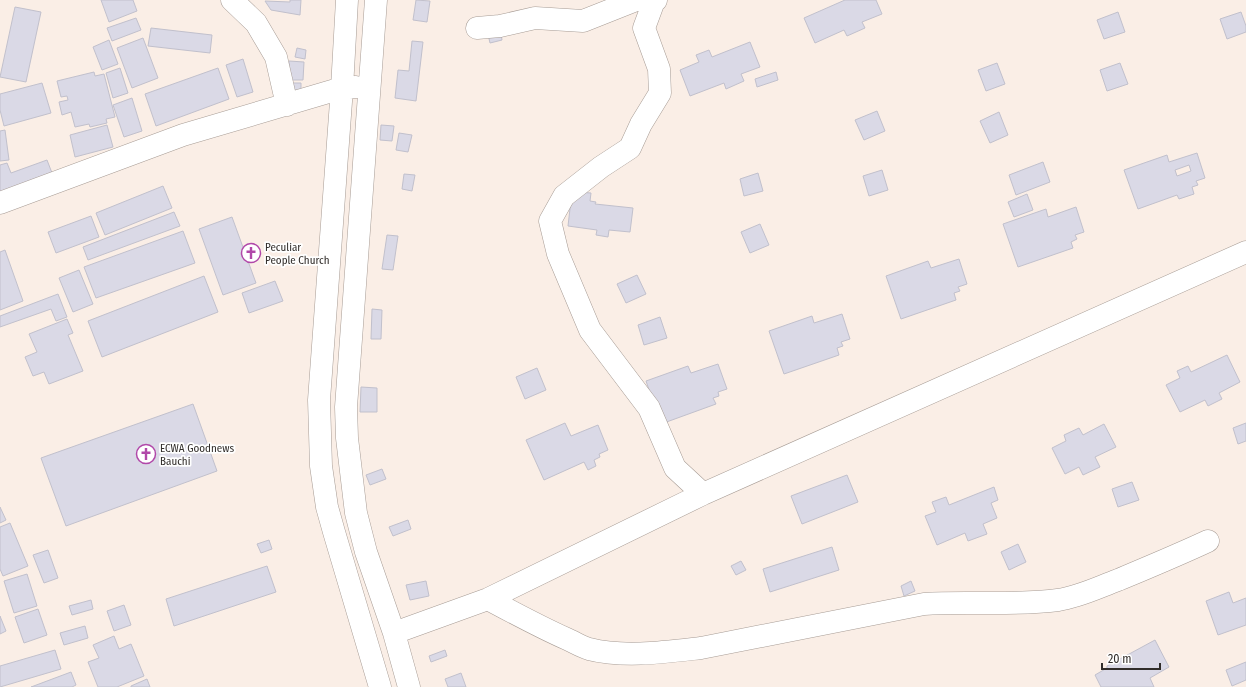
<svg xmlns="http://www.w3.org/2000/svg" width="1246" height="687" viewBox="0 0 1246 687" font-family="'Fira Sans Condensed',sans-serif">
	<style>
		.building { fill: #dad9e6; stroke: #c1c0cc; fill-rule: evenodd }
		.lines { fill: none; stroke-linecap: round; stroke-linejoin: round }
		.minor-casing { stroke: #a79c95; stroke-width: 23 }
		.minor { stroke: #fff; stroke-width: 22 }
		.labels { text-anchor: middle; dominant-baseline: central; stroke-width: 3.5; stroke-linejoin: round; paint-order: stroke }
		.poi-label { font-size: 11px; fill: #312d2a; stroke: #fff; text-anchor: start }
	</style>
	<rect width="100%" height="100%" fill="#faeee6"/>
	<path class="building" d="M101,0h32l4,11 -28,11z
		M290,0h11l-1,15 -29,-5 -6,-9 25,1z
		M416,0l14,1 -3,21 -14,-2z
		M845,0h31l6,14 -20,8 3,6 -18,8 -3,-6 -29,13 -11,-25z
		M15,7l26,5 -15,70 -26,-5z
		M1118,12l7,20 -21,7 -7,-19z
		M1241,12l5,14v6l-19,7 -7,-20z
		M136,18l5,12 -29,11 -5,-13z
		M151,28l61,7 -2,18 -62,-7z
		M500,28l2,12 -12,3 -3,-13z
		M143,38l15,40 -26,10 -15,-40z
		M109,40l9,24 -16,6 -9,-23z
		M412,41l11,1 -7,59 -21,-3 3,-28 11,1z
		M750,42l10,25 -19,7 3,7 -18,8 -2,-6 -34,13 -10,-26 19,-8 -3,-7 13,-5 3,7z
		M297,48l9,2 -1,9 -10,-2z
		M243,59l10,33 -16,5 -11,-32z
		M289,61l15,1 -1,18h-14z
		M997,63l8,21 -19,7 -8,-21z
		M1120,63l8,21 -21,7 -7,-21z
		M120,68l8,25 -15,5 -7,-25z
		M218,68l11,31 -73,27 -11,-32z
		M94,72l1,4 9,-2 11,43 -9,2 1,4 -17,4 -1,-3 -14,3 -4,-15 -9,3 -3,-13 9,-2 -1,-4 -6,1 -4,-16z
		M776,72l2,8 -21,7 -2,-8z
		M42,83l9,30 -47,13 -4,-16v-16z
		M291,83h10v10h-10z
		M132,98l10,33 -18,6 -11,-32z
		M877,111l8,20 -21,9 -9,-20z
		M999,112l9,23 -18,8 -10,-22z
		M107,125l6,22 -38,10 -5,-22z
		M381,125l13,1 -2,15 -12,-1z
		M5,130l4,30 -9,1v-30z
		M399,133l13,2 -4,17 -12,-2z
		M1197,153l8,25 -9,3 2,4 -6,2 2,7 -15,5 -2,-4 -39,14 -14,-39 43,-15 2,7zM1189,165l2,6 -14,5 -2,-6z
		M47,160l5,13 -52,19v-27l7,-2 4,10z
		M1043,162l7,20 -34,13 -7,-20z
		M882,170l6,20 -19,6 -6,-20z
		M758,173l5,18 -19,5 -4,-17z
		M404,174l11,1 -3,16 -10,-2z
		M163,186l9,22 -67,27 -9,-22z
		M577,192l14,1 -1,8 6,1 -1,2 38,4 -3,24 -21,-2 -1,7 -12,-2 1,-5 -29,-4 3,-26z
		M1027,194l6,16 -19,7 -6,-15z
		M1076,207l8,25 -9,3 2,4 -6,3 2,6 -55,19 -15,-43 43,-15 2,8z
		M174,212l6,14 -92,34 -5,-13z
		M91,216l8,21 -43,16 -8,-21z
		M232,217l24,66 -33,12 -24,-66z
		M760,224l9,21 -19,8 -9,-21z
		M183,231l12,32 -99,35 -12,-31z
		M387,235l11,1 -5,34 -11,-1z
		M5,250l18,51 -23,9v-58z
		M959,259l8,25 -9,3 2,4 -6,2 2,7 -55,19 -15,-43 42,-15 3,7z
		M79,270l14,34 -20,8 -14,-34z
		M637,275l9,19 -20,9 -9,-19z
		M204,276l14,36 -116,45 -14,-36z
		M275,281l8,20 -34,12 -7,-20z
		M58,294l9,23 -11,4 -5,-12 -51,18v-11z
		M372,309l10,1 -1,29h-10z
		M842,314l8,25 -9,3 2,4 -6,2 2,7 -55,19 -15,-43 43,-15 2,7z
		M660,317l7,21 -23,7 -6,-20z
		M67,319l6,14 -5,2 15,36 -34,13 -5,-12 -11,4 -8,-19 12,-5 -8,-18z
		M1227,355l13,27 -21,11 3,6 -14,7 -3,-6 -25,12 -14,-27 14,-7 -3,-7 11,-5 3,6z
		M718,364l9,25 -9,3 1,4 -6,2 3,6 -55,20 -15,-43 42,-15 3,7z
		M537,368l9,22 -21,9 -9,-22z
		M361,387l16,1v24h-17z
		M193,404l24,67 -151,55 -25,-68z
		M565,423l6,13 27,-11 10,25 -9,4 1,3 -6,3 2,6 -8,4 -4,-8 -40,18 -18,-40z
		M1246,423v18l-8,3 -5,-16z
		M1104,424l12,23 -21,10 5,10 -17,8 -4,-8 -14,7 -13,-26 14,-7 -2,-6 15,-7 4,7z
		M382,469l4,10 -16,6 -4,-10z
		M847,475l11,27 -56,22 -11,-28z
		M1132,482l7,18 -21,7 -6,-18z
		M994,487l4,13 -7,3 6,15 -14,6 4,10 -19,7 -3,-8 -28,12 -12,-29 11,-4 -4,-10 14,-5 3,8z
		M0,507l6,13 -6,3z
		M408,520l3,9 -18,7 -4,-9z
		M10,523l18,43 -25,10 -3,-7v-42z
		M269,540l3,9 -11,4 -4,-9z
		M1018,544l8,18 -17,8 -8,-18z
		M832,547l7,23 -69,22 -7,-23z
		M48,550l10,28 -14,5 -11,-28z
		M741,561l5,9 -10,5 -5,-9z
		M267,566l9,26 -102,34 -8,-27z
		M27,574l10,32 -23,7 -10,-32z
		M426,581l3,15 -19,4 -4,-15z
		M911,581l4,10 -11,5 -3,-10z
		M1229,592l4,11 13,-5v27l-28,10 -12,-34z
		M91,600l2,9 -21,6 -3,-9z
		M124,605l7,20 -17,6 -7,-20z
		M38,609l9,26 -23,8 -9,-26z
		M0,616l6,15 -6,3z
		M85,626l3,12 -24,7 -4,-12z
		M114,636l5,13 12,-5 13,32 -27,11h-19l-10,-25 11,-4 -6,-13z
		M1155,640l14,27 -19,11 4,9h-53l-6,-12 12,-7v-2z
		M55,650l6,19 -61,18v-21z
		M445,650l2,6 -16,6 -2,-6z
		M1246,662v18l-14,6 -6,-16z
		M71,672l5,13 -4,2h-41z
		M461,673l5,14h-18l-3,-8z
		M147,679l3,8h-19v-1z"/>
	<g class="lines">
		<defs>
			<path id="minor" d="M232,0l24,23 20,34 11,48
				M347,0l-5,88 -23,312 2,66 6,41 7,25 46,155
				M376,0l-30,407 1,31 9,75 10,39 28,81 15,54
				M656,0l-2,1 -10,27 15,41 1,24 -19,31 -11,24 -29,19 -37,29 -14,25 8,33 32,76 59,78 26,60 28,26
				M477,28l23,-2 35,-8 48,3 53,-21
				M0,203l183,-68 159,-47 14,-1
				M488,599c26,14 52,28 79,40 7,3 15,8 22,10 35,9 77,3 112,-1l223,-44c45,-3 90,2 134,-4 21,-3 41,-13 60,-20 31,-13 60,-25 90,-39
				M394,633l94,-34 215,-105 543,-242"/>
		</defs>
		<use href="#minor" class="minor-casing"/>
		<use href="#minor" class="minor"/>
	</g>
	<defs>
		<symbol id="church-ring" viewBox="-11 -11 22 22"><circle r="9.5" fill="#fff" stroke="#b148a9" stroke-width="1.5"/><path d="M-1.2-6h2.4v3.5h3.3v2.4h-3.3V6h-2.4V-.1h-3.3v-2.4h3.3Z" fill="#b148a9"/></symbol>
	</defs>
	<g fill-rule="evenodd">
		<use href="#church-ring" x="240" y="242" width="22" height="22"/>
		<use href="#church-ring" x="135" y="443" width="22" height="22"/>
	</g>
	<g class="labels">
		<g class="poi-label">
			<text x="265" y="247">Peculiar<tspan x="265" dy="13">People Church</tspan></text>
			<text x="160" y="448">ECWA Goodnews<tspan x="160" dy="13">Bauchi</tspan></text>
		</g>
	</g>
	<path d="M1102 663v6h58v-6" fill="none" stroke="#312d2a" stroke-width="2"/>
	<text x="1108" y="663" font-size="12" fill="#312d2a" stroke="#ffffff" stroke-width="3" paint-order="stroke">20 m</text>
</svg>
